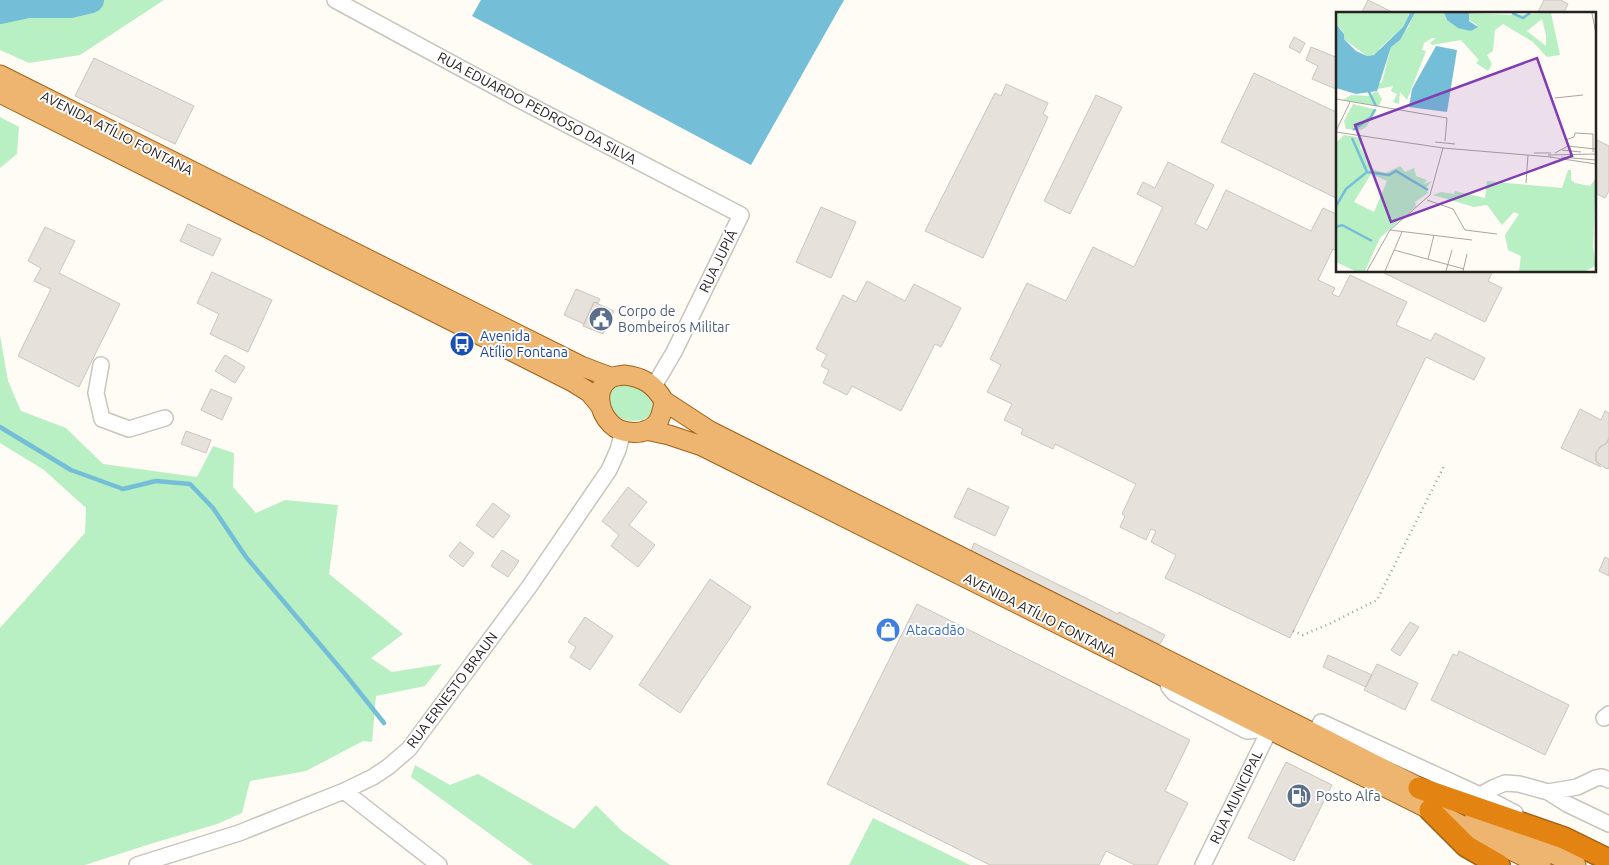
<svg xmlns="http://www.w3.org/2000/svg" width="1609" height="865" viewBox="0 0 1609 865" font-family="Ubuntu,sans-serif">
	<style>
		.green { fill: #b8efc3 }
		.water { fill: #74bed7 }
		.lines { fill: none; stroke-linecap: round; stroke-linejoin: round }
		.stream { stroke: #74bed7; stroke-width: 4.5 }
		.river { stroke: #74bed7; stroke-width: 26 }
		.building { fill: #e6e1da; stroke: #cac5be }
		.minor-casing { stroke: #c9c4bd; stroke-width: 18 }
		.major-casing { stroke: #a06117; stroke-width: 21 }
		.highway-casing { stroke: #a06117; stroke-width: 24 }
		.path { stroke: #a29f9b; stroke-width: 2.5; stroke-dasharray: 1 4; stroke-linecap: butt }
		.minor { stroke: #fff; stroke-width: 15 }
		.major { stroke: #eeb571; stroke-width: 19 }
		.highway { stroke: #e38312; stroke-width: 21 }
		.labels { text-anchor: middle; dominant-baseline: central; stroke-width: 4; stroke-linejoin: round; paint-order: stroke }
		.street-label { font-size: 14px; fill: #252321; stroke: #fff }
		.service-label { font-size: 14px; fill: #4e5e75; stroke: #fff; text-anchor: start }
		.transit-label { font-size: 14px; fill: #164399; stroke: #fff; text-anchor: start }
		.shop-label { font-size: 14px; fill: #366cbe; stroke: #fff; text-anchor: start }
		.inset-river { fill: none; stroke: #74bed7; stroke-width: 2.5 }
		.inset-road { fill: none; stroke: #a8a5a0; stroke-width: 1 }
		.view { fill: #803eb2; fill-opacity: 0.15; stroke: #803eb2; stroke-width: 2.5 }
		.inset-edge { fill: none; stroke: #252321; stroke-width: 2.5 }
	</style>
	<rect width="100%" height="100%" fill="#fffbf5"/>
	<path class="green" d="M0,0h164l-84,55 -51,8 -29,-13z
		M0,117l19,10 -2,27 -17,14z
		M0,335l8,46 13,30 45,17 37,36 94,13 16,-31 21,7 -1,34 23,26 29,-13 53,5 -9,69 74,60 -32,24 21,14 50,-8 -17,22 -49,10 -4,46 -9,-1 -57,30 -56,10 -8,32 -25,11 -67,20 -65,21h-85v-237l85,-95 1,-25 -42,-38 -44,-27z
		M624,383l16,4 13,14c0,5 0,11 -4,15 -9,8 -30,6 -37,-5 -3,-4 -3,-13 -4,-19l6,-6z
		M415,765l35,20 28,-11 96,55 22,-24 26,26 48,34h-137l-122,-88z
		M873,818l97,47h-121z"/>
	<path class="water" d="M481,0h363l-93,165 -279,-149z"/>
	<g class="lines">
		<path class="stream" d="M0,427l71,43 52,19 33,-8 34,3 23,24 33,49 99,117 39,49"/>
		<path class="river" d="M0,11l28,-6h42l21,-5"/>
	</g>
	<path class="building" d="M1368,0l22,11 -2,3h-27z
		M1544,0h17l7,4 -5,10h-26z
		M1294,37l11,6 -5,10 -11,-6z
		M1311,47l27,11v26l-2,5 -24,-10 6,-13 -12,-6z
		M94,58l100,48 -19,38 -100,-48z
		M1254,73l84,40v86l-117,-57z
		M1006,84l42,19 -5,11 5,3 -65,141 -58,-27 70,-138 6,3z
		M1096,95l26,12 -52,107 -26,-13z
		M1595,139l14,7v45l-4,7 -10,-5z
		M1168,162l46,23 -19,39 12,6 19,-40 85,41 12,-23 15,7v36l-5,-2 -15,31 17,8 -3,6 7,3 11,-22 57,27 -11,23 35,16 4,-8 50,25 -11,22 -48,-23 -136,281 -125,-60 11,-23 -25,-13 5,-11 -5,-2 -5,11 -26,-13 5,-11 -3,-2 14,-30 -81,-40 -2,5 -32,-15 2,-5 -19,-9 8,-16 -25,-12 14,-27 -11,-6 37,-76 39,18 27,-54 41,20 29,-60 -26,-13 6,-12 12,6z
		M821,207l35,15 -25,56 -35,-16z
		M188,224l33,15 -8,17 -33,-15z
		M45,227l30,14 -16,32 61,31 -41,83 -61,-31 33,-67 -17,-8 7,-13 -13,-7z
		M1380,271h113l-5,10 14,7 -17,34z
		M212,272l60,28 -24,52 -38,-18 9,-20 -22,-11z
		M867,281l38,20 9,-17 47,24 -20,39 -6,-3 -34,67 -49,-25 -5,9 -24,-12 6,-13 -8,-4 6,-11 -11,-6 27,-54 13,7z
		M576,289l24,10 -2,4 -4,-1 -10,22 -20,-9z
		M594,302l20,9 -11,23 -20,-8z
		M225,355l20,12 -10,16 -20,-12z
		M211,389l21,9 -10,22 -21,-10z
		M1580,409l21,11 4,-9 4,2v25l-3,6 -5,2 -5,7v8l5,6 -40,-19z
		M186,431l25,9 -5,13 -25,-9z
		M1609,438v31l-4,-1 -9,-7v-8l5,-7 5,-2z
		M628,487l19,15 -18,23 26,20 -17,22 -27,-21 8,-11 -17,-14z
		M968,488l41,19 -14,29 -41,-19z
		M493,503l17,13 -17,22 -17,-13z
		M460,542l14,11 -11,14 -14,-11z
		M974,543l144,71 1,-2 46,23 -5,9 -189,-93z
		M502,550l17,11 -11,16 -17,-11z
		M1605,557l4,2v17l-10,-5z
		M710,579l41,28 -71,106 -41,-28z
		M917,604l273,136 -25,51 23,12 -31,62h-22l-29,-14 -7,14h-109l-163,-81z
		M585,617l28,19 -23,34 -20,-13 6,-10 -8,-5z
		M1410,622l9,5 -19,29 -9,-6z
		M1459,651l110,54 -24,50 -114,-55 22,-46 4,2z
		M1328,655l44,20 -6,12 -43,-20z
		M1377,664l41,19 -13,27 -41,-20z
		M1286,762l46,23 -38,76 -46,-23z"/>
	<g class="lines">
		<defs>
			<path id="minor" d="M335,0l179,97 227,118 -67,137 -20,34
				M101,365l-5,28 6,26 27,10 36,-11
				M1166,678l3,9 5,6 73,38 9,-1 10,-3
				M1604,718l5,-4
				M1315,734l6,-12 159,73 35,18
				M344,791l95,74
				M1548,792l29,-5 19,-9 6,-1 7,3
				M1480,795l13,-7 12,-5 14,1 29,8 19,12 42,20
				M137,865l102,-32 105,-42 29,-14 15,-10 21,-18 120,-162 80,-117 9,-20 5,-19
				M1203,865l67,-136"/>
			<path id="major" d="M0,75l581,291 29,11
				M0,93l573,289 16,10 11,13
				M624,375c19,2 30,9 40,26 -1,7 -2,15 -7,22 -11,13 -35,12 -46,1 -12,-12 -17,-34 -2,-45 4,-3 10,-3 15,-4z
				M664,401l46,30 605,303 117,60
				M646,430l23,5 33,11 839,419
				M1475,815l101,50"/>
			<path id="highway" d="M1419,788l145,50 45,22
				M1430,810l36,36 33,19"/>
		</defs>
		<use href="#minor" class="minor-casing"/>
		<use href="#major" class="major-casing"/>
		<use href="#highway" class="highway-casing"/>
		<path class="path" d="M1293,631l10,4 26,-11 48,-24 68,-136"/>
		<use href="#minor" class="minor"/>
		<use href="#major" class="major"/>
		<use href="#highway" class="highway"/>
	</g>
	<defs>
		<symbol id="civic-disc" viewBox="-11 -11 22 22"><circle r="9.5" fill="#5c6f8a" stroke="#fff"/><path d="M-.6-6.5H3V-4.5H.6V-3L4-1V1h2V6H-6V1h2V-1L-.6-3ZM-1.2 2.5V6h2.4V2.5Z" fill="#fff"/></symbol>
		<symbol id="bus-disc" viewBox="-11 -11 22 22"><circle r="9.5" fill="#1a4fb4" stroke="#fff"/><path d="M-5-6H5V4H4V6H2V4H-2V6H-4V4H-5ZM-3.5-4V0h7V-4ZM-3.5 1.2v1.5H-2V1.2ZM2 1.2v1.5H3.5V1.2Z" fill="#fff"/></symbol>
		<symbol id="shop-disc" viewBox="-11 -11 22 22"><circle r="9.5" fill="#3f7fe0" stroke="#fff"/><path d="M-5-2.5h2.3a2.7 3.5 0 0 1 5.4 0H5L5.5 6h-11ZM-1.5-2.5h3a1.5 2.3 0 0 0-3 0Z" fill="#fff"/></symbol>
		<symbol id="fuel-disc" viewBox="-11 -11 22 22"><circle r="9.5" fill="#5c6f8a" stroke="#fff"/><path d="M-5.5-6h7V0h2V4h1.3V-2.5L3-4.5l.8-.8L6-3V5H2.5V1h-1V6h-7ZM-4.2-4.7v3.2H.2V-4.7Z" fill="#fff"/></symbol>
	</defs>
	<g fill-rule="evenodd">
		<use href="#civic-disc" x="587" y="305" width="28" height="28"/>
		<use href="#bus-disc" x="448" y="330" width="28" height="28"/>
		<use href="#shop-disc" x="874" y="616" width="28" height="28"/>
		<use href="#fuel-disc" x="1285" y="782" width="28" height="28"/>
	</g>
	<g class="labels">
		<g class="street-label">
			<text transform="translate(537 108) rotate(28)">RUA EDUARDO PEDROSO DA SILVA</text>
			<text transform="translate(117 133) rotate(27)">AVENIDA ATÍLIO FONTANA</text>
			<text transform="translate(718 261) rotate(-64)">RUA JUPIÁ</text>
			<text transform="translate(1040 615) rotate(27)">AVENIDA ATÍLIO FONTANA</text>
			<text transform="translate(452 690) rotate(-53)">RUA ERNESTO BRAUN</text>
			<text transform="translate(1236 797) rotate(-64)">RUA MUNICIPAL</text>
		</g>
		<g class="service-label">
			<text x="618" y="311">Corpo de<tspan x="618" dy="16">Bombeiros Militar</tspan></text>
			<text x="1316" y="796">Posto Alfa</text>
		</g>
		<g class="transit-label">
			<text x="480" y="336">Avenida<tspan x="480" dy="16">Atílio Fontana</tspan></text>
		</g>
		<g class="shop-label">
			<text x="906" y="630">Atacadão</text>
		</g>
	</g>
	<g transform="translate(1336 12)">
		<rect width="260" height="260" fill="#fffbf5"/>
		<path d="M0,1h74l-7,14 -23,21 -2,6 -11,2 -23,-17v-6l-8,-9zM79,1h29l2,6 25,12 6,-6 -9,-6 1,-6 44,2 38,-2 9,42 -13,2 -14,-15 -30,-18 -8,6 -2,21 -6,4 5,9 -4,7 -12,-8 3,-3 -18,-20 -29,5 -2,-2 6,-5h-4l-8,5 -2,7 4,1 -19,49 -7,-8 -1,12 -6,-2 4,-8 -6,-3 2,-5 -15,3 -1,-4 5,-3 9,-35 17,-20zM206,7l4,16v11l-19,-15zM41,79l5,8 -3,7 -36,-6 8,-5 18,1zM17,92l24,6 -11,17 -5,3 -15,-1 -2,-8zM8,123l18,3 -2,9 14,23 12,3 14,-7 5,6 9,-4 2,8 11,4 -3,4 8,-3 -6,7 2,5 -13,9 1,4 -36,32 -15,33h-10l-19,-9v-119zM35,162l16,7 -13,31 -20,-10zM232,158h3v10l4,3 15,3 6,-8 -3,69 3,18 -10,6h-67l2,-15 -13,-6 -3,-15 14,-21 -5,-2 -12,13 -15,-20 -13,2 -41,-12 8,-3 13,2 1,-3 30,7 2,-17 75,7z" fill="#b8efc3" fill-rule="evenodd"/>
		<path d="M74,1h5l-15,27 -9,7 -14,44 -21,3 -20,-6v-64l8,10v5l12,12 11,5 7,-1 29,-28zM108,1h25v8l9,6 -7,4 -13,-3 -11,-8zM100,34l21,4 -10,62 -38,-5 3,-18z" fill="#74bed7"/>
		<path class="inset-river" d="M176,1l11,5 7,-5M32,78l8,16M17,118l18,-13 4,-8M31,160l22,3 7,-4 32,19M0,194l10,-17 21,-17 -15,-34M0,215l6,-2 30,16"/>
		<path class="inset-road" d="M256,1l4,21M219,86l28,-3M0,87l111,19 -2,23M0,119l14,-29M0,120l107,16 108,9M229,128l9,-3 1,-4 18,1v18M99,130l20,2M226,138l19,2M198,141h17M219,141l13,-7 27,3M212,143l48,-1M214,145l46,7M225,145l35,3M190,171l2,-28M91,188l26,9 12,21 32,4M54,218l82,10M58,238l70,19M92,247l6,-24M31,259l23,-41 40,-35 13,-47M49,259l17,-39M110,259l6,-21M127,259l4,-17"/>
		<path class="view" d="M201,46l35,98 -181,66 -36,-97z"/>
		<rect width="260" height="260" class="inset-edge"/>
	</g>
</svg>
